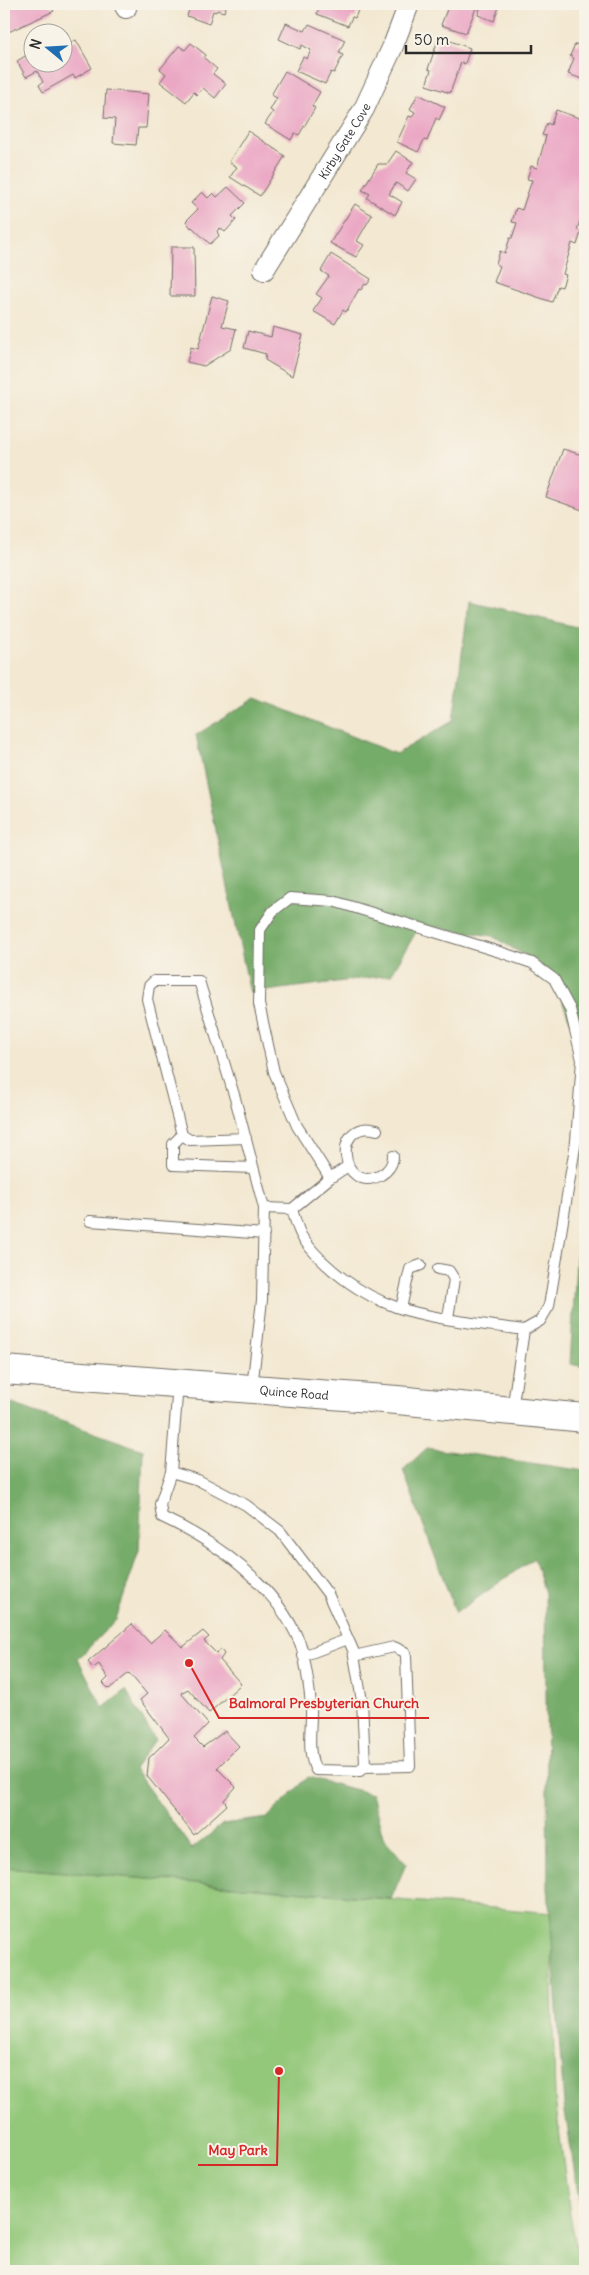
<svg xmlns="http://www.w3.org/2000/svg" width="589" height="2275" viewBox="0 0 589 2275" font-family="Delius,sans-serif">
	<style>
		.green { fill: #93c779; stroke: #5f7952 }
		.forest { fill: #76ac69; stroke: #506c4a }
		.building { fill: #eba8c5 }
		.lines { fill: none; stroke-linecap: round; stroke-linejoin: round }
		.service-casing { stroke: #716d65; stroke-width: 12 }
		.minor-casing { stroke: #716d65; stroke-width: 22 }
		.secondary-casing { stroke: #716d65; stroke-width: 30 }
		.service { stroke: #fff; stroke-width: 10 }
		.minor { stroke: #fff; stroke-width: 20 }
		.secondary { stroke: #fff; stroke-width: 28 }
		.labels { text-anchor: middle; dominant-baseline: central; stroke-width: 4; stroke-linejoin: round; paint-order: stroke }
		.street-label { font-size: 12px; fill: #2b2b2b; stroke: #f7f3e8 }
		.leader { fill: none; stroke: #d62828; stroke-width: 2 }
		.callout-dot { fill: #d62828; stroke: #f7f3e8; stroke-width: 2 }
		.callout-label { font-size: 14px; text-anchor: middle; font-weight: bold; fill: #d62828; stroke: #f7f3e8; stroke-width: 4; stroke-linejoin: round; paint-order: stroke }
	</style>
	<rect width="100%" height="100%" fill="#f7f3e8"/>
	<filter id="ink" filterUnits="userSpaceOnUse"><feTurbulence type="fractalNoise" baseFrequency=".02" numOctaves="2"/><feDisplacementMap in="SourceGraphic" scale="10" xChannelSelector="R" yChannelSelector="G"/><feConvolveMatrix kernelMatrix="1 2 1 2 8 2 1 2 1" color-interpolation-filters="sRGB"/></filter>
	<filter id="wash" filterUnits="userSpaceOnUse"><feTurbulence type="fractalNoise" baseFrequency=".0096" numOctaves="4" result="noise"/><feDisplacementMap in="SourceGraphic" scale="20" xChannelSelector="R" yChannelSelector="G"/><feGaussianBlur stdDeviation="1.12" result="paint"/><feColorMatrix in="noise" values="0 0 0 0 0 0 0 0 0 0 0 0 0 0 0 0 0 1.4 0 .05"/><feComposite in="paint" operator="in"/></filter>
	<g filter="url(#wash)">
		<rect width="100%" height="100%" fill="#f3e8d1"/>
		<path class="green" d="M4,1867l549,46 -1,66 3,119 15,117 11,56h-577z"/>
		<path class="forest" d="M469,601l116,28v738l-15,-3 14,-232 -3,-85 -28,-68 -24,-21 -37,-22 -72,-11 -29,50 -141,18 -54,-258 60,-37 140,56 57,-33z
			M4,1401l139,49 -4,101 -23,68 -38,40 25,49 23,-18 29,50 -21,29 58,80 31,-25 44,-6 41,-41 64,17 11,43 23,27 -15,35 -387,-32z
			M427,1448l158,23v767l-21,-133 -16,-218 -3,-294 -11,-35 -78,55 -53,-143z"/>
		<g id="blocks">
			<path class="building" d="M15,4h35l4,7 -50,23v-25z
				M191,4h36l-3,8 -7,-2 -1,2 -3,-1 -4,13 -22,-8z
				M320,4h40v1l-5,13 -3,-1 -4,9 -31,-12z
				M449,4h51l-6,17 -16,-6 2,-6 -4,-1 -10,25 -25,-8z
				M286,23l19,8 4,-7 36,16 -6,13 4,2 -9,18 -3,-1 -6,12 -29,-13 7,-14 4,2 4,-9 -9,-5 -2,4 -21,-10z
				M585,27v53l-17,-6 6,-16 -4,-2 5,-12 4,1z
				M65,35l5,8 6,-3 16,28 -17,10 -2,-3 -30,17 -4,-7 4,-3 -6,-11 -11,6 -9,-16 15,-9v10h30v-26z
				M439,37l31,11 -5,16 -4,-2 -11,31 -24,-8 5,-15 -3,-1z
				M191,43l15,12 -2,3 13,11 -4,5 13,10 -11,14 -12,-10 -6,7 -3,-3 -8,10 -26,-20 6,-8 -6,-5 19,-23 6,4z
				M285,71l35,21 -8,14 3,2 -16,27 -4,-2 -4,7 -26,-16 8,-12 -3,-2 7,-12 -6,-3z
				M106,90l43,4 -3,34h-8l-2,17 -23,-2 2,-24 -11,-1z
				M418,94l27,13 -6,13 -3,-2 -9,23 -3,-1 -6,12 -21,-10 12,-26 3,1 1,-2 2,-3 -5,-3z
				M556,110l29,10v85l-8,25 4,2 -4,13 -5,-2 -9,31 3,1 -4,12 -4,-1 -6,16 -58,-20 6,-16 -4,-2 4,-13 5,2 5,-15h2l5,-15 -5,-1 4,-14 6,2 10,-30 -5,-1 4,-13 6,2 9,-32 -4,-1 5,-12 4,2z
				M248,131l37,25 -25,40 -30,-19 7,-10 -8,-5z
				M396,151l17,11 -7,11 10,6 -8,12 -12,-8 -7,11 13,8 -7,13 -28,-17 3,-4 -8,-4 16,-26h9z
				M228,187l17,16 -13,13 4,4 -11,12 -5,-4 -3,3 2,5 -9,8 -18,-17 -1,1 -5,-7 12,-12 -7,-6 11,-11 6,6 5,-5 4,4z
				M355,204l17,11 -15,26 7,4 -8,12 -26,-14z
				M171,247h23l1,49h-25z
				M331,254l40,25 -4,6 -2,-1 -4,6 -2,-1 -13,23 -3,-2 -8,14 -22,-13 9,-13 -6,-4 13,-18 -8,-5z
				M212,296l17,5 -7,25 14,3 -5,20 -27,17 -17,-4 4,-15 7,2z
				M273,327l30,8 -11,41 -27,-16 1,-6 -22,-6 4,-17 23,6z
				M563,449l22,7v11l-4,14 4,2v28l-39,-14z
				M132,1624l18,19 15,-13 18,17 20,-16 6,6 -5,4 12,12 5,-3 3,4 -4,6 21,24 -32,29 -21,-24 -7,4 27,31 -14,14 9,9 22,-16 14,15 -22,22 19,19 -12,13 3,5 -33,30 -47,-59 2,-18 20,-20 -29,-38 7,-6 -18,-21 -20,16 -6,-6 5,-5 -9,-14 -6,4 -5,-6z"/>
		</g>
	</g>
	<g filter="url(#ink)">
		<use href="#blocks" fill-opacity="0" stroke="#716d65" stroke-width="1"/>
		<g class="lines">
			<defs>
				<path id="service" d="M377,1130c-47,-13 -37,67 4,45 7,-4 12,-11 12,-19
					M182,1135l-9,9v21l80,3
					M246,1138l-56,2 -8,-5 -35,-136 2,-13 5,-5h45l36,117 29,110 -2,92 -10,88
					M330,1178l18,-12
					M264,1208l28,1 38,-31 -33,-52 -23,-54 -15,-68 1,-74 13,-19 17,-13 43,3 170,52 29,10 22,16 16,30 12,51 -6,81 -27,165 -9,15 -16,9 -12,80
					M292,1209c3,10 6,23 12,31 22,30 58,55 92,67 39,13 87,17 128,23
					M90,1221l174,13
					M438,1269l11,2 5,8 -6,39
					M401,1308l9,-39 11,-4
					M171,1472l-11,32 2,13c56,26 113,67 138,126 5,13 10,49 11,63 1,20 -5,46 5,64l44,1 5,-7 -3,-63 -9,-51 -25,-56 -48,-63 -34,-26 -48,-25 -27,-8 7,-88
					M303,1656l45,-17
					M354,1656l40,-9 11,5 1,4 4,110 -46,1"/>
				<g id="minor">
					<path d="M124,4l2,4"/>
					<path id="s1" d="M264,270l100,-161 29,-63 16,-42"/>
				</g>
				<g id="secondary">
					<path id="s2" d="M4,1370l393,30 188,18"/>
				</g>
			</defs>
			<use href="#service" class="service-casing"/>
			<use href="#minor" class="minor-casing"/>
			<use href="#secondary" class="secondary-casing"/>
			<use href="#service" class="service"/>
			<use href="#minor" class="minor"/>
			<use href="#secondary" class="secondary"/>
		</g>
	</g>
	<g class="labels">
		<g class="street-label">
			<text stroke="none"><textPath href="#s1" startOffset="152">Kirby Gate Cove</textPath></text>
			<text stroke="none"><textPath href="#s2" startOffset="291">Quince Road</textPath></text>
		</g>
	</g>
	<path class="leader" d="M189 1663L219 1718H429M279 2071L277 2165H198"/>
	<g class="callout-dot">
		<circle cx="189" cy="1663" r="5"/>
		<circle cx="279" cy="2071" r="5"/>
	</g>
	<g class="callout-label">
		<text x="324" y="1708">Balmoral Presbyterian Church</text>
		<text x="238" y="2155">May Park</text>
	</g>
	<rect width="589" height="2275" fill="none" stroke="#f7f3e8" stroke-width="20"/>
	<g transform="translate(48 48) rotate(288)"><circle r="24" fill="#f7f3e8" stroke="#a5a39c"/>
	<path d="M0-4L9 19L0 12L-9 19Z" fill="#1f6fb2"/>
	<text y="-8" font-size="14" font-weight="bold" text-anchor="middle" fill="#2b2b2b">N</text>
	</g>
	<path d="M406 45v8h125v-8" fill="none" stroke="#2b2b2b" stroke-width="2.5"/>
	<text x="414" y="45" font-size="15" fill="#2b2b2b" stroke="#f7f3e8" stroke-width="4" paint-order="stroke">50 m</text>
</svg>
